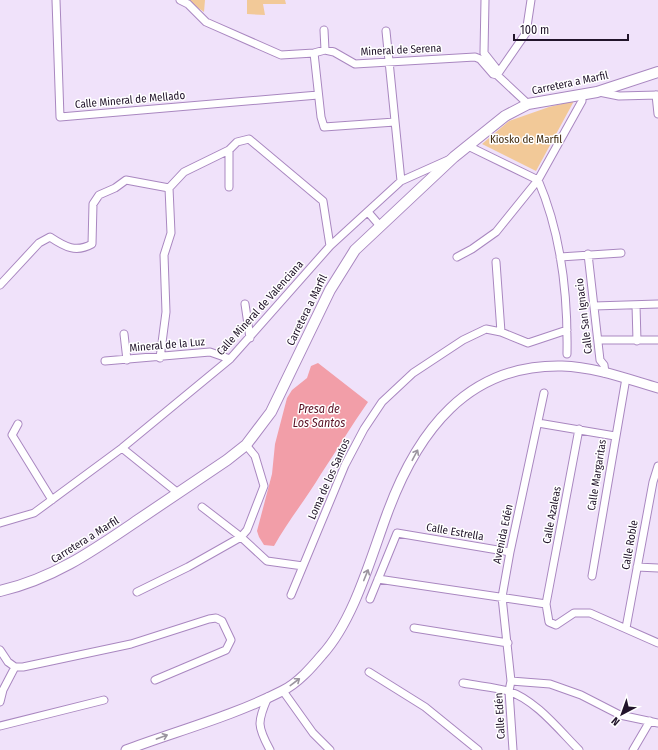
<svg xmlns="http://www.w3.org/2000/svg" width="658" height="750" viewBox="0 0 658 750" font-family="'Fira Sans Condensed',sans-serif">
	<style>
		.green { fill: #f2c998 }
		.water { fill: #f29ea8 }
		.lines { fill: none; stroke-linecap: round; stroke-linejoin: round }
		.minor-casing { stroke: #a987c0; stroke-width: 9 }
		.tertiary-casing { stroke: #a987c0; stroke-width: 11 }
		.secondary-casing { stroke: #a987c0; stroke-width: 12 }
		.minor { stroke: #fff; stroke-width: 7 }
		.tertiary { stroke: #fff; stroke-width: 9 }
		.secondary { stroke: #fff; stroke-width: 10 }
		.oneway { stroke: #9b959f }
		.labels { text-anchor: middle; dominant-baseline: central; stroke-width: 3; stroke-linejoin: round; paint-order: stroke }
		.street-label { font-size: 11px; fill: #21142a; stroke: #fff }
		.park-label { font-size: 11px; fill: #402b0e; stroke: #fff }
		.water-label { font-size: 12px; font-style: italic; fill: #590f23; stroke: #fff }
	</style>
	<rect width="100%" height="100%" fill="#f0e2fa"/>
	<path class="green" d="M187,0h18l-1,12z
		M247,0h38l1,4h-23l2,11 -18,-1z
		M574,101l-38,70 -54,-27 27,-23 40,-14z"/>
	<path class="water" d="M318,363l50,39c-17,24 -31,48 -47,72 -15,25 -33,47 -47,72l-10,-1 -5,-8 -2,-6 15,-57 3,-30 12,-46 5,-8 15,-12 4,-12z"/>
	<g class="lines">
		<defs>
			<path id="minor" d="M56,0l4,117 258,-22
				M180,0l8,4 18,18 75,33 33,-2 11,-3 9,2 21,12 120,-7 5,2 13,15 4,1 31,29
				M485,0l-1,53 15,19
				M324,30l1,20
				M386,31l15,150
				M314,53l7,64 3,10 71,-5
				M497,75l29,-42 5,-33
				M599,92l20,4 39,-1
				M656,95l2,19
				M468,146l70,34c23,53 30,116 29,174
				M229,187v-37
				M368,212l12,14
				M588,254l12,106 4,5 1,8
				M457,257l15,-8 24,-17 42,-52 44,-79v-6
				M560,257l61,-4
				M496,262l5,70
				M0,285l39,-42 11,-6c15,10 26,16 42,7l1,-40 6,-9 16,-7 11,-8 43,8 15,-16 45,-22 8,-8 12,-3 74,62 7,45
				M245,304l5,34
				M636,305l1,36
				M594,306l64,-2
				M124,334l3,26
				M598,340h60
				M160,358l6,-46 -2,-57 7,-22 -2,-45
				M105,361l105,-9 20,7
				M538,423l77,13
				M18,424l-6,11 40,65
				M579,429l-33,175 3,18 7,3 18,-12h16l68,30
				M122,448l56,45
				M202,507l39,30 26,24 36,5
				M0,523l34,-10 88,-65 108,-89 100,-113 71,-65 47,-21
				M637,567l21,1
				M592,576l34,-198
				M378,579l168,25
				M137,592l51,-25 53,-30 6,-7 17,-44 -9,-30 -9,-11
				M291,595l54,-130 19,-36 18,-27 31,-29 50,-33 23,-11 15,3 27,11 39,-13
				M370,599l27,-66 113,19
				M414,628l94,15
				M626,628l27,-146 5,-16
				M0,650l8,12 7,5
				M15,667h8l108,-23 78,-25 7,-1 6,3 9,19 -5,10 -71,30
				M369,672l56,35 53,43
				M511,681l39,3 31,11 39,20 38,8
				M463,683c15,3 31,4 45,8 27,8 52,40 71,59
				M283,691l30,42 17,17
				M268,697c-11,25 -11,29 2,53
				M0,702l3,-12 12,-23
				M0,726l104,-26
				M513,750l-4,-59 2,-10 -9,-84 8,-45 34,-159
				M633,750l17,-29"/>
			<path id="tertiary" d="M126,750c51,-19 107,-34 156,-59 16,-8 29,-23 40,-36 32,-35 49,-98 65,-141 30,-82 80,-150 175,-148 33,1 65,13 96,22"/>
			<path id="secondary" d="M0,591c53,-12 94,-41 138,-71 30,-20 59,-40 89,-60l19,-15 25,-33 59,-122 25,-40 99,-93 51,-41 23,-12 69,-12 61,-20"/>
		</defs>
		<use href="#minor" class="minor-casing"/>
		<use href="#tertiary" class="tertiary-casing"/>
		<use href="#secondary" class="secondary-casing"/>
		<use href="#minor" class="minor"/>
		<use href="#tertiary" class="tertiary"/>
		<use href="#secondary" class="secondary"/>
	</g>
	<defs><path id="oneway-shaft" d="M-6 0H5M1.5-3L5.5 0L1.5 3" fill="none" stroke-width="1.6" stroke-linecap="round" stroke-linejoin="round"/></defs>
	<g class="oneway">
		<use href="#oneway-shaft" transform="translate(415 455) rotate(-62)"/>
		<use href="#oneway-shaft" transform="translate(366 575) rotate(-68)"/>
		<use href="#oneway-shaft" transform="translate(295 682) rotate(-37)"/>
		<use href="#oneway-shaft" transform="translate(162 737) rotate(-20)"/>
	</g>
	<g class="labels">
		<g class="street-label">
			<text transform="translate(401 50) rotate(-3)">Mineral de Serena</text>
			<text transform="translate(570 83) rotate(-12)">Carretera a Marfil</text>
			<text transform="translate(130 100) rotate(-5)">Calle Mineral de Mellado</text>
			<text transform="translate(260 308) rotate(-48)">Calle Mineral de Valenciana</text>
			<text transform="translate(307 310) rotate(-64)">Carretera a Marfil</text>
			<text transform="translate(584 316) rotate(-97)">Calle San Ignacio</text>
			<text transform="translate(167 345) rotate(-5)">Mineral de la Luz</text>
			<text transform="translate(597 475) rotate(-81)">Calle Margaritas</text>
			<text transform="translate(329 479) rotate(-66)">Loma de los Santos</text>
			<text transform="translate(552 515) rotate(-79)">Calle Azaleas</text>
			<text transform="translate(455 532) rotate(10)">Calle Estrella</text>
			<text transform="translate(503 534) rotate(-78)">Avenida Edén</text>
			<text transform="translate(85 540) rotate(-32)">Carretera a Marfil</text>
			<text transform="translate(630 545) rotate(-80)">Calle Roble</text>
			<text transform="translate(500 716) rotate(-93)">Calle Edén</text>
		</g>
		<g class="park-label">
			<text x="526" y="139">Kiosko de Marfil</text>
		</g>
		<g class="water-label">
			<text x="319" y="409">Presa de<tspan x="319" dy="14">Los Santos</tspan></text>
		</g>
	</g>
	<g transform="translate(622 714) rotate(221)" stroke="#ffffff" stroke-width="3" paint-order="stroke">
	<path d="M0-3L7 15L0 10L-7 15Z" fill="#21142a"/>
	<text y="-6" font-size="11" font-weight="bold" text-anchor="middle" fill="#21142a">N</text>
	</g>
	<path d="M514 34v6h114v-6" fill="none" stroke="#21142a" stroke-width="2"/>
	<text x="520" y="34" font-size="12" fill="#21142a" stroke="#ffffff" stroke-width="3" paint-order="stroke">100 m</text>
</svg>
